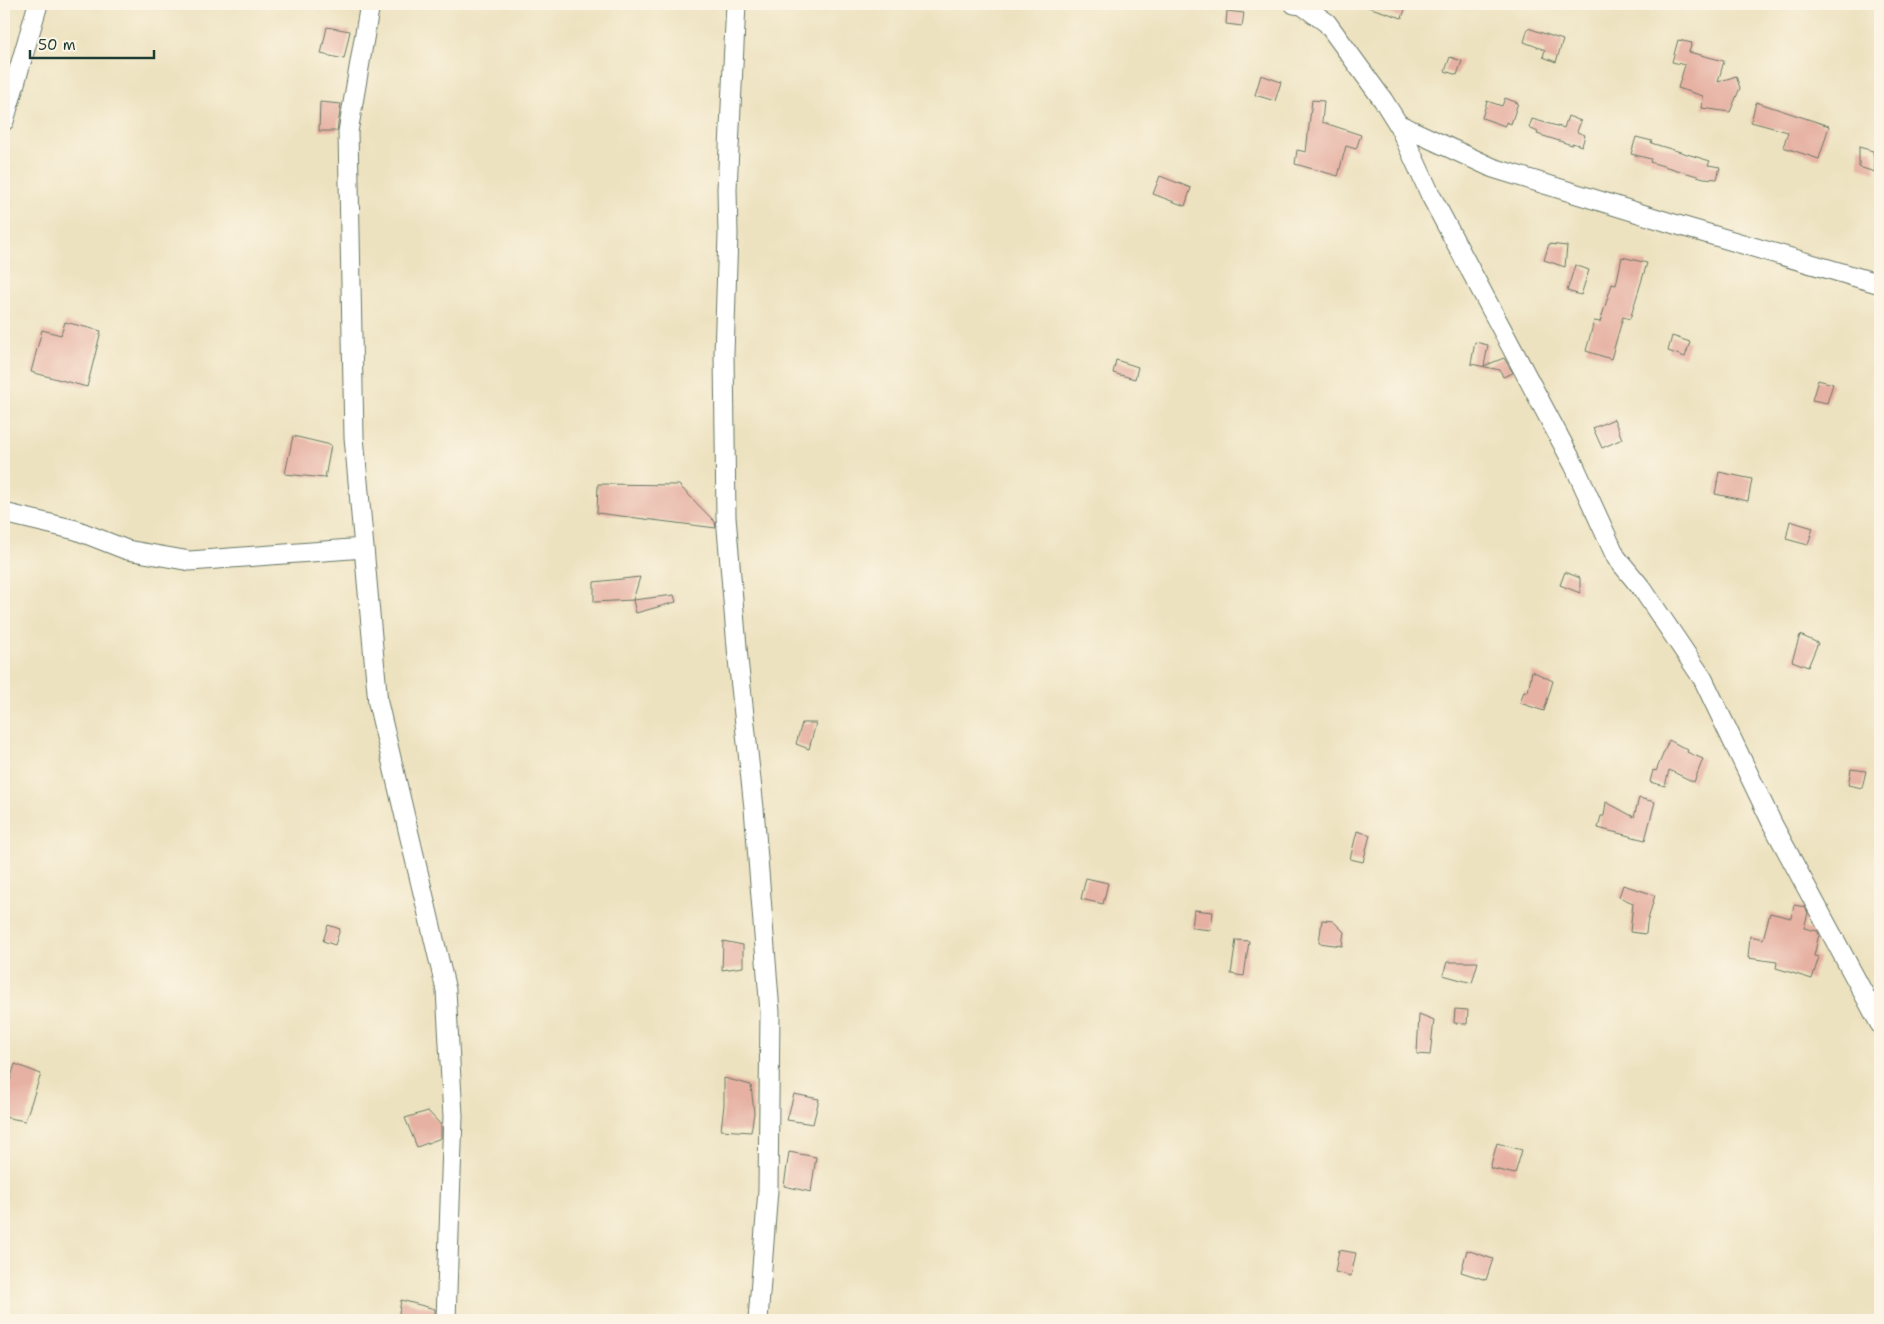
<svg xmlns="http://www.w3.org/2000/svg" width="1884" height="1324" viewBox="0 0 1884 1324" font-family="'Shantell Sans',sans-serif">
	<style>
		.building { fill: #e6b1a3 }
		.lines { fill: none; stroke-linecap: round; stroke-linejoin: round }
		.minor-casing { stroke: #677765; stroke-width: 21 }
		.minor { stroke: #fff; stroke-width: 19 }
	</style>
	<rect width="100%" height="100%" fill="#fcf5e5"/>
	<filter id="ink" filterUnits="userSpaceOnUse"><feTurbulence type="fractalNoise" baseFrequency=".02" numOctaves="2"/><feDisplacementMap in="SourceGraphic" scale="10" xChannelSelector="R" yChannelSelector="G"/><feConvolveMatrix kernelMatrix="1 2 1 2 8 2 1 2 1" color-interpolation-filters="sRGB"/></filter>
	<filter id="wash" filterUnits="userSpaceOnUse"><feTurbulence type="fractalNoise" baseFrequency=".0096" numOctaves="4" result="noise"/><feDisplacementMap in="SourceGraphic" scale="20" xChannelSelector="R" yChannelSelector="G"/><feGaussianBlur stdDeviation="1.12" result="paint"/><feColorMatrix in="noise" values="0 0 0 0 0 0 0 0 0 0 0 0 0 0 0 0 0 1.4 0 .05"/><feComposite in="paint" operator="in"/></filter>
	<g filter="url(#wash)">
		<rect width="100%" height="100%" fill="#ede2c0"/>
		<g id="blocks">
			<path class="building" d="M1366,4h41l-5,14 -37,-12z
				M1227,11l17,2 -2,13 -16,-2z
				M327,27l23,4 -6,28 -23,-5z
				M1528,28l35,12 -7,22 -13,-5 2,-7 -21,-8z
				M1678,40l14,3 -3,9 35,9 -6,21 18,-6 4,12 -10,24 -28,-4 1,-12 -25,-8 7,-23 -13,-3z
				M1450,57l12,4 -5,14 -12,-4z
				M1261,75l20,7 -6,19 -20,-6z
				M1505,98l13,5 -7,21 -5,-2 -1,4 -23,-8 5,-17 15,5z
				M1312,100l12,1 -2,21 39,13 -5,14 -10,-3 -8,30 -43,-12 2,-14 9,2z
				M320,102l21,2 -4,27h-18z
				M1756,102l73,24 -10,33 -36,-12 5,-15 -37,-10z
				M1568,116l13,5 -4,11 8,3 -3,11 -10,-3v2l-35,-11 1,-2 -9,-4 3,-9 32,9z
				M1636,137l16,4 -1,2 59,18 -2,4 12,2 -3,12 -13,-1 -54,-16 1,-3 -20,-5z
				M1859,147l14,4 2,21 -16,-5z
				M1160,176l31,12 -6,18 -32,-12z
				M1549,244l18,2 -2,21 -21,-7z
				M1622,257l25,6 -17,56 -7,-2 -12,42 -25,-8 8,-30 6,1 12,-38 4,1z
				M1575,265l14,5 -8,25 -14,-4z
				M65,322l36,9 -14,56 -56,-15 11,-42 19,5z
				M1672,336l18,6 -5,15 -17,-6z
				M1475,342l13,3 -4,21 20,-8 9,15 -10,4 -3,-7 -29,-6z
				M1116,360l22,7 -3,12 -22,-6z
				M1818,380l15,4 -6,19 -15,-3z
				M1614,419l8,20 -20,9 -9,-20z
				M293,436l38,9 -6,33 -40,-4z
				M1719,472l33,7 -4,22 -33,-7z
				M598,484l81,1 36,37 1,6 -119,-15z
				M1790,521l23,7 -5,17 -22,-6z
				M1565,572l15,6v15l-20,-8z
				M640,577l-7,23 -39,2v-20z
				M674,595l2,7 -40,11 -3,-13z
				M1800,635l18,8 -10,24 -16,-6z
				M1532,671l21,10 -9,30 -24,-8 4,-12 4,1z
				M802,723h14l-7,26 -13,-5z
				M1669,740l19,10 -1,2 16,7 -9,23 -25,-12 -4,16 -15,-4 3,-12 3,1z
				M1851,769l15,2 -4,17 -14,-3z
				M1639,798l16,4 -10,38 -47,-12 3,-12h3l2,-14 28,15z
				M1357,831l13,4 -7,27 -13,-3z
				M1086,878l22,5 -5,21 -22,-5z
				M1623,885l32,10 -8,28 -1,11 -16,-2 3,-29 -14,-6z
				M1794,905l11,2 3,6 -4,15 13,3 2,3 -5,22 5,1 -7,22 -36,-11 1,-6 -29,-4 2,-22 13,3 7,-26 21,5z
				M1194,910l19,2 -2,18 -19,-2z
				M1322,920l11,1 11,11 -2,14 -23,-3z
				M328,925l12,4 -5,16 -12,-4z
				M1236,940l13,1 -5,35 -13,-2z
				M723,941l20,4v22l-21,3z
				M1447,962h31l-6,21 -29,-8z
				M1455,1009l13,1 -1,14 -13,-1z
				M1419,1014l15,6 -4,35 -13,-1z
				M15,1064l26,10 -16,47 -21,-4v-17z
				M724,1078l27,7 3,28 -3,19 -30,-2 3,-25z
				M794,1094l25,5 -6,25 -26,-4z
				M428,1111l13,14v13l-24,9 -12,-29z
				M1497,1143l25,7 -7,24 -25,-6z
				M789,1152l27,5 -5,35 -27,-6z
				M1339,1250l17,3 -5,23 -16,-4z
				M1467,1250l26,9 -7,21 -25,-8z
				M401,1300l34,9v11h-37z"/>
		</g>
	</g>
	<g filter="url(#ink)">
		<use href="#blocks" fill-opacity="0" stroke="#677765" stroke-width="1"/>
		<g class="lines">
			<defs>
				<path id="minor" d="M370,4l-22,128 6,305 24,266 68,287 7,126 -7,204
					M736,4l-9,185 1,46 -4,119 2,163 12,142 16,149 16,204 -2,178 -10,130
					M1294,4l8,1 25,18 56,77 15,24 33,72 143,269 42,92 27,33 60,89 70,146 107,199
					M4,121l34,-117
					M1398,124l95,44 178,55 209,61
					M4,513l72,17 51,20 63,11 174,-13"/>
			</defs>
			<use href="#minor" class="minor-casing"/>
			<use href="#minor" class="minor"/>
		</g>
	</g>
	<rect width="1884" height="1324" fill="none" stroke="#fcf5e5" stroke-width="20"/>
	<path d="M30 50v8h124v-8" fill="none" stroke="#1f3d34" stroke-width="2.5"/>
	<text x="38" y="50" font-size="15" fill="#1f3d34" stroke="#fcf5e5" stroke-width="4" paint-order="stroke">50 m</text>
</svg>
